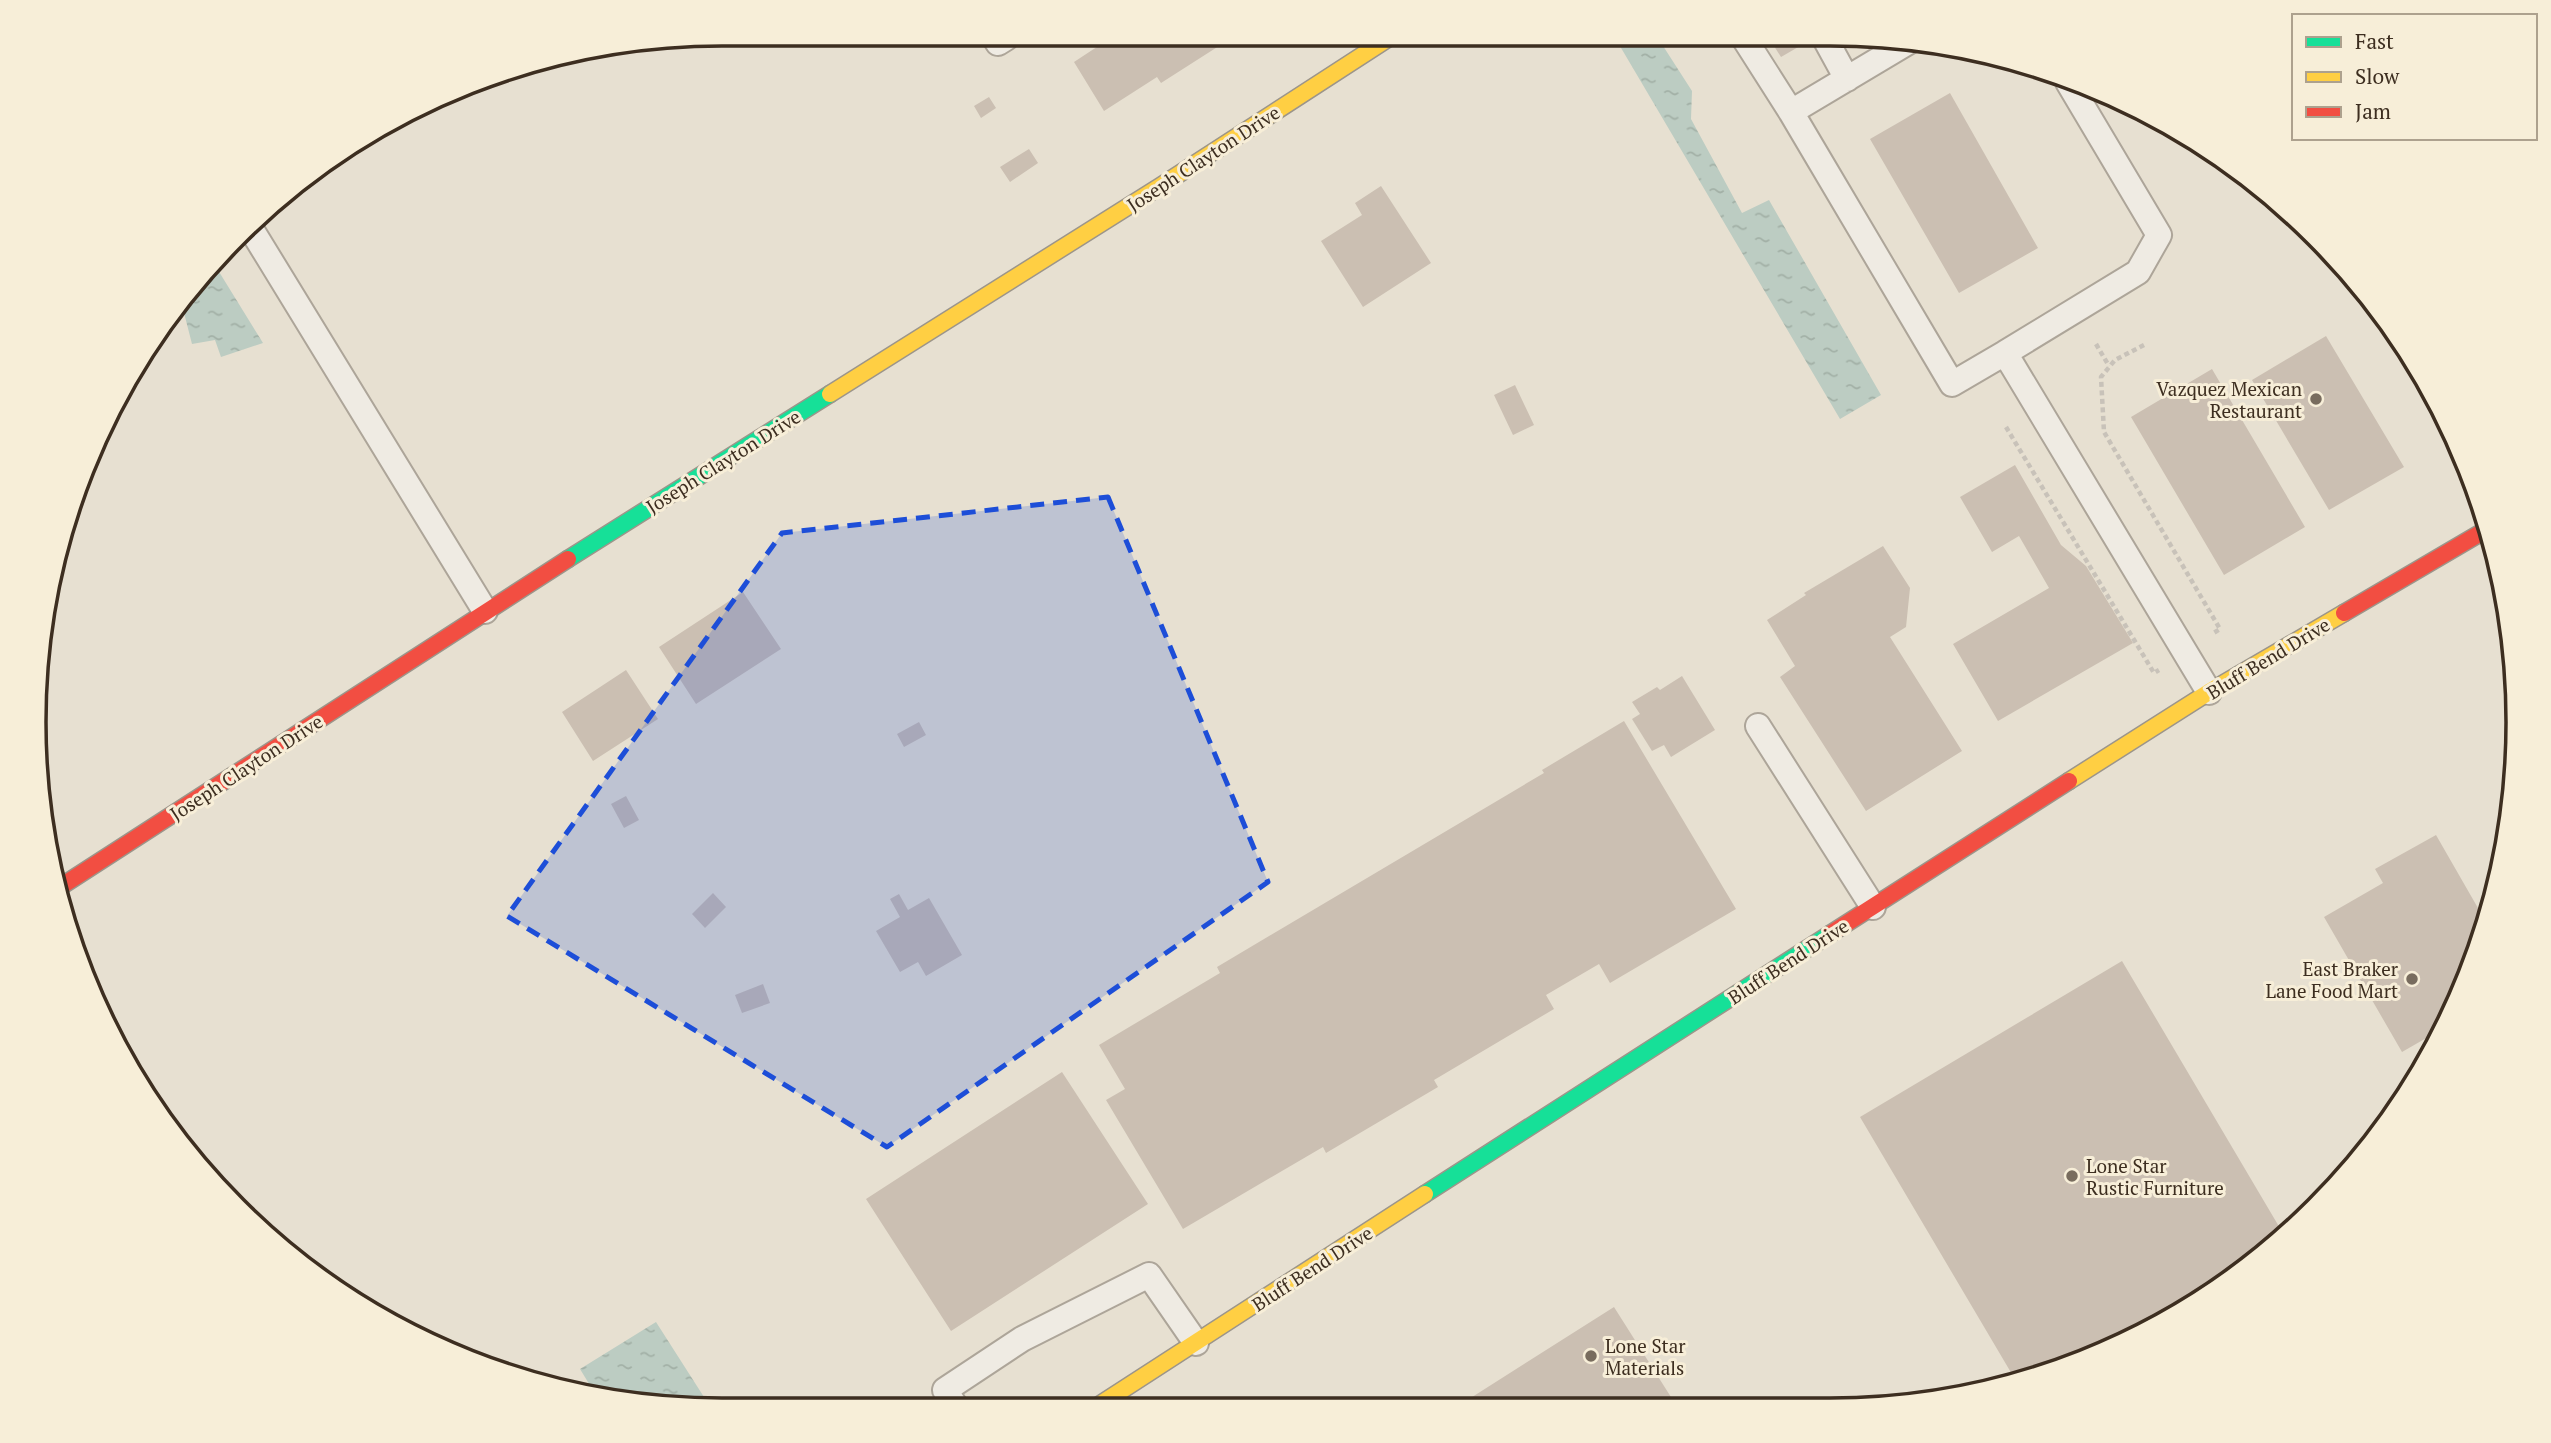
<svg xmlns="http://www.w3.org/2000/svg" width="2551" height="1443" viewBox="0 0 2551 1443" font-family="'PT Serif',serif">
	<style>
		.water { fill: url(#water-ripples) }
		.building { fill: #cbbfb2 }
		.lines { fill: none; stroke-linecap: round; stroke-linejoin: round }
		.lane-casing { stroke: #ada599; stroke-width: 28 }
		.fast-casing { stroke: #9c958a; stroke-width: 19 }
		.slow-casing { stroke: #9c958a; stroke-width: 19 }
		.jam-casing { stroke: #9c958a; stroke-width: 19 }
		.path { stroke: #c8c2b9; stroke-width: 4.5; stroke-dasharray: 5 3.5; stroke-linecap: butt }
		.lane { stroke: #efebe3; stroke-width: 24 }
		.fast { stroke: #16e098; stroke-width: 16 }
		.slow { stroke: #ffcf43; stroke-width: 16 }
		.jam { stroke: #f24e42; stroke-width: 16 }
		.marked { fill: #1d4ed8; fill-opacity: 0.2; stroke: #1d4ed8; stroke-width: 5; stroke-dasharray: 14 9; stroke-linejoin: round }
		.poi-dot { fill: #786c5e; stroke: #f7eed8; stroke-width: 2.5 }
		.labels { text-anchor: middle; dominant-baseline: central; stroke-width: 6; stroke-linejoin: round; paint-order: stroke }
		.street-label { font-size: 19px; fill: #3d2e20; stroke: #f7eed8 }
		.poi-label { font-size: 19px; fill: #3d2e20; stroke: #f7eed8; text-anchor: end }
		.rim { fill: none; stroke: #3d2e20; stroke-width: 3.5 }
	</style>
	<defs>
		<pattern id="water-ripples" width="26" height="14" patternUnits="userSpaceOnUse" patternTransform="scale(1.75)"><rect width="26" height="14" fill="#bcccc2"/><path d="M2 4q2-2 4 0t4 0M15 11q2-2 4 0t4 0" fill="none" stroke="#a2b0a6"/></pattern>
	</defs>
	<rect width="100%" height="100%" fill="#e7e0d1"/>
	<path class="water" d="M1656,35l36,56 -1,28 51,94 27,-13 112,195 -41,24 -226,-383z
		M213,262l50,81 -42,14 -6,-17 -23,4 -11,-43z
		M656,1322l55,86h-34l-83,-16 -14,-23z"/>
	<path class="building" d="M1767,35h52l-38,22z
		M1112,37h121l-72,46 -4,-6 -53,34 -30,-49z
		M1950,93l88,155 -79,45 -89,-154z
		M989,97l7,11 -15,10 -7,-12z
		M1029,149l9,14 -28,19 -10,-15z
		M1381,186l50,77 -68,44 -42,-66 41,-26 -7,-12z
		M2326,336l78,131 -75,43 -77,-130z
		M2212,369l93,158 -81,48 -93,-158z
		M1515,385l19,40 -21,10 -19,-40z
		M2015,465l46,80 25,21 47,77 -135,78 -45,-77 96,-56 -30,-52 -27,16 -32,-55z
		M1883,546l27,42 -4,39 -16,10 72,114 -96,60 -86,-134 15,-11 -28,-46 39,-25 -2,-2z
		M743,592l38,57 -85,55 -37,-57z
		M626,670l32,49 -65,42 -31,-49z
		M1682,676l33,54 -44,27 -7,-12 -12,6 -20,-32 8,-5 -8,-12 25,-15 3,3z
		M1624,721l112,188 -126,74 -11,-19 -53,31 8,14 -120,71 4,7 -112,66 -3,-6 -140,82 -77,-129 19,-11 -26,-44 121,-72 -3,-6 327,-194 -2,-3z
		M919,722l7,13 -22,12 -7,-13z
		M626,796l13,24 -15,8 -13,-24z
		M2436,835l50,87 -5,21 -39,86 -40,23 -78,-135 59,-34 -8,-14z
		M713,893l13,14 -21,21 -13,-14z
		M899,894l9,16 21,-12 33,57 -36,21 -8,-14 -18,10 -24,-41 24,-14 -10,-18z
		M2122,961l162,274 -72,59 -161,79 -35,8 -156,-264z
		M763,984l7,19 -28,10 -7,-18z
		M1062,1072l86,132 -197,127 -85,-132z
		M1614,1307l62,98 -218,1z"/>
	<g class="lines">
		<defs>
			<path id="lane" d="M1742,35l49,77 119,-71
				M1823,35l24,44
				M995,38l3,5 8,-5
				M2068,82l91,153 -21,37 -133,81 204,339
				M1791,112l161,272 53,-31
				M248,224l237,387
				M1758,726l115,181
				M956,1407l-11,-17 77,-51 127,-64 47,68"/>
			<path id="fast" d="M568,559l262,-165
				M1425,1194l405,-260"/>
			<path id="slow" d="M830,394l329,-207 233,-151
				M2069,781l140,-89 135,-79
				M1096,1407l329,-213"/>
			<path id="jam" d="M2344,613l145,-85
				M57,889l511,-330
				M1830,934l239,-153"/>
		</defs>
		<use href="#lane" class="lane-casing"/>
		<use href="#fast" class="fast-casing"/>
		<use href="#slow" class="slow-casing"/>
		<use href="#jam" class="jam-casing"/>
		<path class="path" d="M2159,127l8,-4
			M2096,344l13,22
			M2144,345l-29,15 -14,17 3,55 116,197 -8,5
			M2006,427l148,246 5,-3"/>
		<use href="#lane" class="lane"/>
		<use href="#fast" class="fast"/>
		<use href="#slow" class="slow"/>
		<use href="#jam" class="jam"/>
	</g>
	<path class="marked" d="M1108,497l160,385 -381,265 -380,-231 275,-383z"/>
	<g class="poi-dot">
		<circle cx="2316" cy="399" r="7"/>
		<circle cx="2412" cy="979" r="7"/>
		<circle cx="2072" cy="1176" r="7"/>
		<circle cx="1591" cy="1356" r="7"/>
	</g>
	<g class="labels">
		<g class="street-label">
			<text transform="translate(1203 158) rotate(-33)">Joseph Clayton Drive</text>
			<text transform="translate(723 461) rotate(-32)">Joseph Clayton Drive</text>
			<text transform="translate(2268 658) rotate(-31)">Bluff Bend Drive</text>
			<text transform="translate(246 767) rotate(-33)">Joseph Clayton Drive</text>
			<text transform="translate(1788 961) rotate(-33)">Bluff Bend Drive</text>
			<text transform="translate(1312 1268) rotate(-33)">Bluff Bend Drive</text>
		</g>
		<g class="poi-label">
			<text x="2302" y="388">Vazquez Mexican<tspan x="2302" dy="22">Restaurant</tspan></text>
			<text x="2398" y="968">East Braker<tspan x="2398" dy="22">Lane Food Mart</tspan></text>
			<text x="2086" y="1165" text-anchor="start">Lone Star<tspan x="2086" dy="22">Rustic Furniture</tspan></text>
			<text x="1605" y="1345" text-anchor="start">Lone Star<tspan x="1605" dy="22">Materials</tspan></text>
		</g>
	</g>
	<path d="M0 0H2551V1443H0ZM722 46H1830A676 676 0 0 1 2506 722V722A676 676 0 0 1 1830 1398H722A676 676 0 0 1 46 722V722A676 676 0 0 1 722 46Z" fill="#f7eed8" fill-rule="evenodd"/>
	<path class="rim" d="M722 46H1830A676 676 0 0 1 2506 722V722A676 676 0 0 1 1830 1398H722A676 676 0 0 1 46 722V722A676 676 0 0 1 722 46Z"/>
	<rect x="2292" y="14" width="245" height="126" fill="#f7eed8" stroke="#ada18e" stroke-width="2"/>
	<rect x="2306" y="37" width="35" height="10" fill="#16e098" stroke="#ada18e" stroke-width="2"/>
	<text x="2355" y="49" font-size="21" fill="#3d2e20">Fast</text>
	<rect x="2306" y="72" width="35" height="10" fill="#ffcf43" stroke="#ada18e" stroke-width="2"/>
	<text x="2355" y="84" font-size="21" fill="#3d2e20">Slow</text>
	<rect x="2306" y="107" width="35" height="10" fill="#f24e42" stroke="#ada18e" stroke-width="2"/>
	<text x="2355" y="119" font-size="21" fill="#3d2e20">Jam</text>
</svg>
